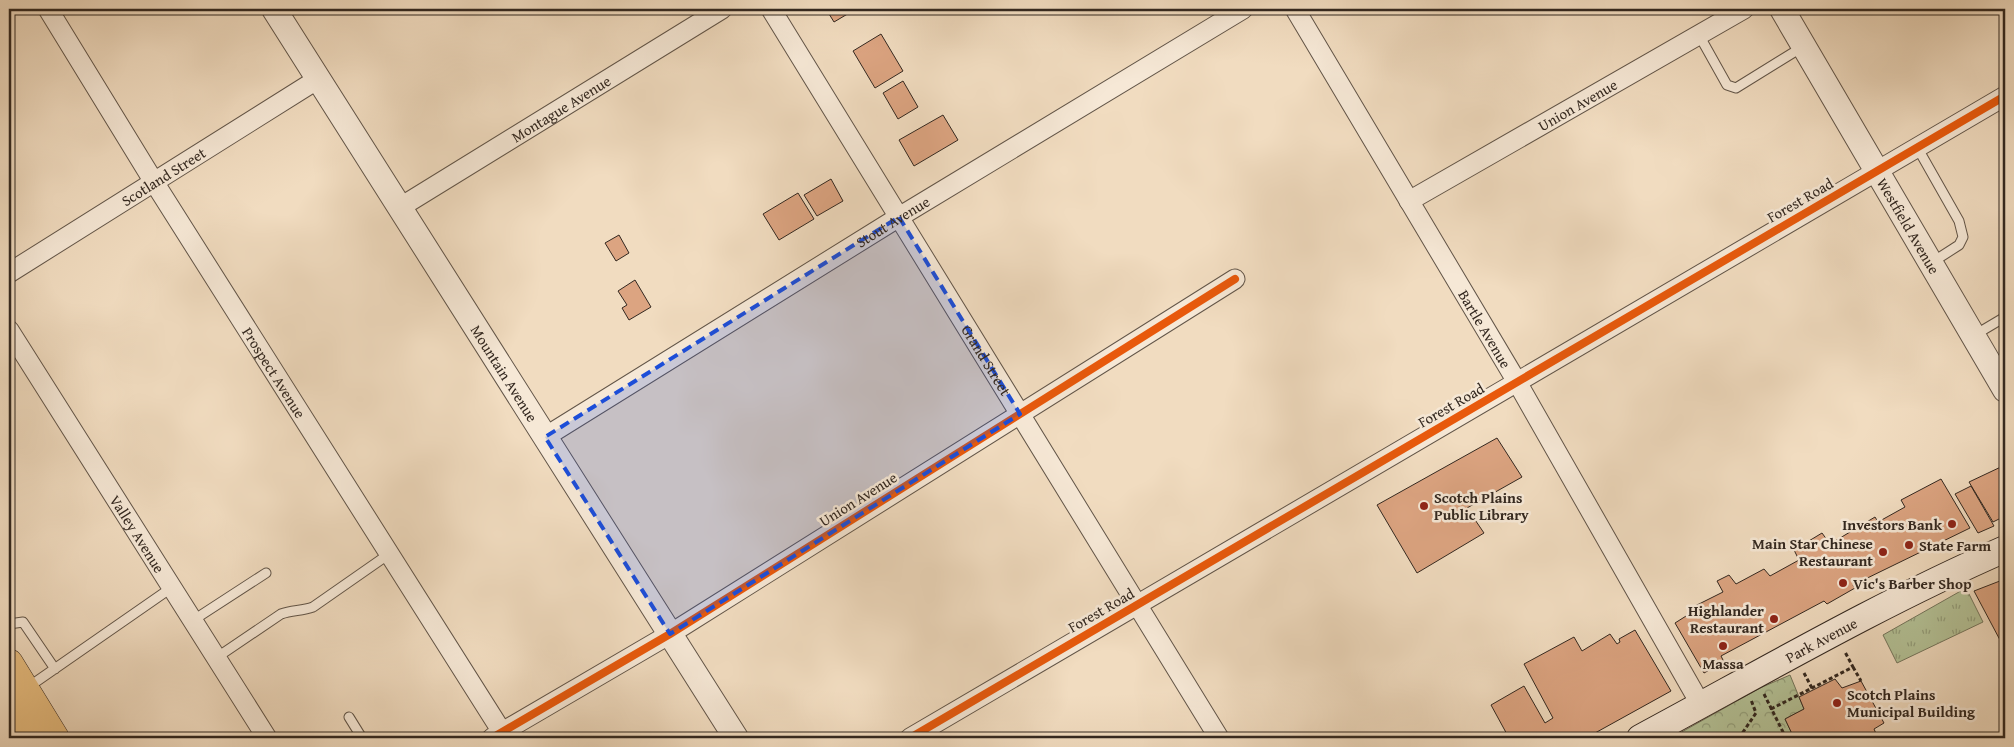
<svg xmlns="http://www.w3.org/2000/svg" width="2014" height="747" viewBox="0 0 2014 747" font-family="'Gentium Book Plus',serif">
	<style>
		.grass { fill: url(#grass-tufts); stroke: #74755c }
		.forest { fill: url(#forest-crowns); stroke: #74755c }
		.building { fill: #dca481; stroke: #332820 }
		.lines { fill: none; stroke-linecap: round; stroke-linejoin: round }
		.service-casing { stroke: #625548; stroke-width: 11 }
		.minor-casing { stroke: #625548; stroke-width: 21 }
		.tertiary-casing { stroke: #625548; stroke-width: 26 }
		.secondary-casing { stroke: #332820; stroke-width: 28 }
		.trunk-casing { stroke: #332820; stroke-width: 29 }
		.path { stroke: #332820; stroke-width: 3; stroke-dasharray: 4 2.5; stroke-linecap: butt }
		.service { stroke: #f6e8d6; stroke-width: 9 }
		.minor { stroke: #f6e8d6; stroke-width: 19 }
		.tertiary { stroke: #f6e8d6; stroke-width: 24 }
		.secondary { stroke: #f6e8d6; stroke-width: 26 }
		.trunk { stroke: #e8be80; stroke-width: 28 }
		.cycleway-casing { stroke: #f6e8d6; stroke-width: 11 }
		.cycleway { stroke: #e8590c; stroke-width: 8 }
		.marked { fill: #1d4ed8; fill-opacity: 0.2; stroke: #1d4ed8; stroke-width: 4; stroke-dasharray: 10 6; stroke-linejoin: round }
		.poi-dot { fill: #8f2418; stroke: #f6e8d6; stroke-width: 2 }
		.labels { text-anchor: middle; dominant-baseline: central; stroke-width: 5; stroke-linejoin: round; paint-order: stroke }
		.street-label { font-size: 15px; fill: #332820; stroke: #f6e8d6 }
		.poi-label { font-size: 15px; font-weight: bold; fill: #332820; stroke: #f6e8d6; text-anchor: start }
	</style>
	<defs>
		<pattern id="grass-tufts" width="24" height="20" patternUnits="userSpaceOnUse" patternTransform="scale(1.25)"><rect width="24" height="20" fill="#b4c297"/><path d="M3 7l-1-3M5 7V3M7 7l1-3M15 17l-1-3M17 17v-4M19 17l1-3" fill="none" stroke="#939e7b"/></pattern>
		<pattern id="forest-crowns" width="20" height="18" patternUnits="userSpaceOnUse" patternTransform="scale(1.25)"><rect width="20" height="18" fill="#b4c297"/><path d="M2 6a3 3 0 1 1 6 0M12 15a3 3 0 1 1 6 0" fill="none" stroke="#939e7b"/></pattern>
	</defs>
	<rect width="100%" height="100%" fill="#f1dcc0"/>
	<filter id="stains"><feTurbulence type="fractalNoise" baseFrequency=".004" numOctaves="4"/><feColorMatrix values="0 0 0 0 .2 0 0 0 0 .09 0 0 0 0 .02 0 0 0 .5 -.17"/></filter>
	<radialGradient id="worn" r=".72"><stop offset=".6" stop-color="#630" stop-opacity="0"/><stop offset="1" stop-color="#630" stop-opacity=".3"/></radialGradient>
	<path class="grass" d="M1966,588l17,34 -86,41 -14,-28z"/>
	<path class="forest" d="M1790,675l14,34 -19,10 9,19h-123l89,-50z"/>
	<path class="building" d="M826,9h30l-22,13z
		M881,34l22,37 -28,17 -22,-37z
		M903,81l15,26 -20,12 -15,-26z
		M943,115l15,25 -44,26 -15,-26z
		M831,179l12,22 -26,15 -13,-21z
		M798,193l16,26 -35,21 -16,-26z
		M619,235l10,18 -13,8 -11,-18z
		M635,280l16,27 -22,13 -7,-12 5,-3 -9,-14z
		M1497,438l25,39 -55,31 17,25 -67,40 -40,-68z
		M2005,465v51l-12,6 -24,-40z
		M1941,479l29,49 -117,57 2,3 -28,16 -3,-3 -103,55 3,6 -20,11 -29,-50 19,-12 -1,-4 30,-15 -6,-11 12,-6 7,9 28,-15 6,7 29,-16 -5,-10 28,-17 8,11 45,-27 3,5 27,-15 -4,-7z
		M1971,486l23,40 -16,7 -23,-39z
		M2005,579v58l-5,3 -26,-49z
		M1635,630l36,61 -85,47h-78h1l-18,-33 33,-19 21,37 8,-5 -29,-54 50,-27 8,14 28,-17 7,10 3,-2 -1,-3z
		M1835,679l7,9 19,-7 23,42 -10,6 4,9h-84l-9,-19 19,-10 -5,-12z"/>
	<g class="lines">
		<defs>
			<path id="service" d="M1699,35l28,50 9,3 68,-42
				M1917,147l42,74 4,16 -4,8 -28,18
				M1973,336l32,-19
				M192,621l74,-48
				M9,624l14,-2 32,47
				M216,658l65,-44c11,-4 21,-3 32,-7l76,-53
				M27,688l144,-100
				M349,717l13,21"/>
			<g id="minor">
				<path id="s1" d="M48,9l106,173 348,550"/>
				<path id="s2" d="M771,9l448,729"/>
				<path id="s3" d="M1295,9l222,373 184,323"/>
				<path id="s4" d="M1409,201l335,-192"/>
				<path id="s5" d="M399,208l323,-199"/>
				<path id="s6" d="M9,273l309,-194"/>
				<path id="s7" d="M9,330l258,408"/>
				<path id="s8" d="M545,437l354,-220 344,-208"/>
				<path d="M492,738l178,-104 565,-355"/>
				<path d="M910,738l1095,-642"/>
			</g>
			<g id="tertiary">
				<path id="s9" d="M274,9l462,729"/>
				<path id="s10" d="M1782,9l223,381"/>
			</g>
			<g id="secondary">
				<path id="s11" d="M1640,738c121,-65 239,-134 365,-189"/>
			</g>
			<path id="trunk" d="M9,663l46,75
				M9,711l17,27"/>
		</defs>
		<use href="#service" class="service-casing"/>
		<use href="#minor" class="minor-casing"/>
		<use href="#tertiary" class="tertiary-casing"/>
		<use href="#secondary" class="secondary-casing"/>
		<use href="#trunk" class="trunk-casing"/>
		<path class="path" d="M1853,667l8,14
			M1804,673l9,17
			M1764,694l22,44
			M1771,709l82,-42 -8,-15
			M1739,738l17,-25 -5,-13"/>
		<use href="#service" class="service"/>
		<use href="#minor" class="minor"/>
		<use href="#tertiary" class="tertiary"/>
		<use href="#secondary" class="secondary"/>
		<use href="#trunk" class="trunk"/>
		<defs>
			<path id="cycleway" d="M492,738l178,-104 565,-355
				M910,738l1095,-642"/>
		</defs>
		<use href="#cycleway" class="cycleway-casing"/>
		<use href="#cycleway" class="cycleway"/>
	</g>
	<path class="marked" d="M899,217l121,197 -350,220 -125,-197z"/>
	<g class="poi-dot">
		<circle cx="1424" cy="506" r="5"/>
		<circle cx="1952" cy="524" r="5"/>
		<circle cx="1909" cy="545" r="5"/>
		<circle cx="1883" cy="552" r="5"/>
		<circle cx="1843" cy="583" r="5"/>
		<circle cx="1774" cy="619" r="5"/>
		<circle cx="1723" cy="646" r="5"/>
		<circle cx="1837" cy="703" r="5"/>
	</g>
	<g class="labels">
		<g class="street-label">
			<text stroke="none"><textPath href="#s4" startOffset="194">Union Avenue</textPath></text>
			<text stroke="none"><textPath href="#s5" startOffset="190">Montague Avenue</textPath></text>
			<text stroke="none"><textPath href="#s6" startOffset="182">Scotland Street</textPath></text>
			<text transform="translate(1800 200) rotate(-30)">Forest Road</text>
			<text stroke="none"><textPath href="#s8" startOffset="409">Stout Avenue</textPath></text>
			<text stroke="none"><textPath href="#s10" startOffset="251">Westfield Avenue</textPath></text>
			<text stroke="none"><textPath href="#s3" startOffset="372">Bartle Avenue</textPath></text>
			<text stroke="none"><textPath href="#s2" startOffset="412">Grand Street</textPath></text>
			<text stroke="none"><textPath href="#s1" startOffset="428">Prospect Avenue</textPath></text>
			<text stroke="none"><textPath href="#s9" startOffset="431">Mountain Avenue</textPath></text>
			<text transform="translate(1451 405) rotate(-30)">Forest Road</text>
			<text transform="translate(858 499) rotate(-32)">Union Avenue</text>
			<text stroke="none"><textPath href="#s7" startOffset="241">Valley Avenue</textPath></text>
			<text transform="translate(1101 610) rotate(-30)">Forest Road</text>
			<text stroke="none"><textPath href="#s11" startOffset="206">Park Avenue</textPath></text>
		</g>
		<g class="poi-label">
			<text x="1434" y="497">Scotch Plains<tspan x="1434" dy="17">Public Library</tspan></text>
			<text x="1942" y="524" text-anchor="end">Investors Bank</text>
			<text x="1873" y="543" text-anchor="end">Main Star Chinese<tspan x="1873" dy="17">Restaurant</tspan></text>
			<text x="1919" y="545">State Farm</text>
			<text x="1853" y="583">Vic's Barber Shop</text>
			<text x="1764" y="610" text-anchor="end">Highlander<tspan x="1764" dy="17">Restaurant</tspan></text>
			<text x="1723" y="663" text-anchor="middle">Massa</text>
			<text x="1847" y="694">Scotch Plains<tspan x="1847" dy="17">Municipal Building</tspan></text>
		</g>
	</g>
	<rect width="2014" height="747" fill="none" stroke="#f1dcc0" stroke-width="30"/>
	<rect x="10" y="10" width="1994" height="727" fill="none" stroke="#332820" stroke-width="2.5"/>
	<rect x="15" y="15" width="1984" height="717" fill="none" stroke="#332820"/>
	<rect width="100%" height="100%" filter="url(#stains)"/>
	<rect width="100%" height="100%" fill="url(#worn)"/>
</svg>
